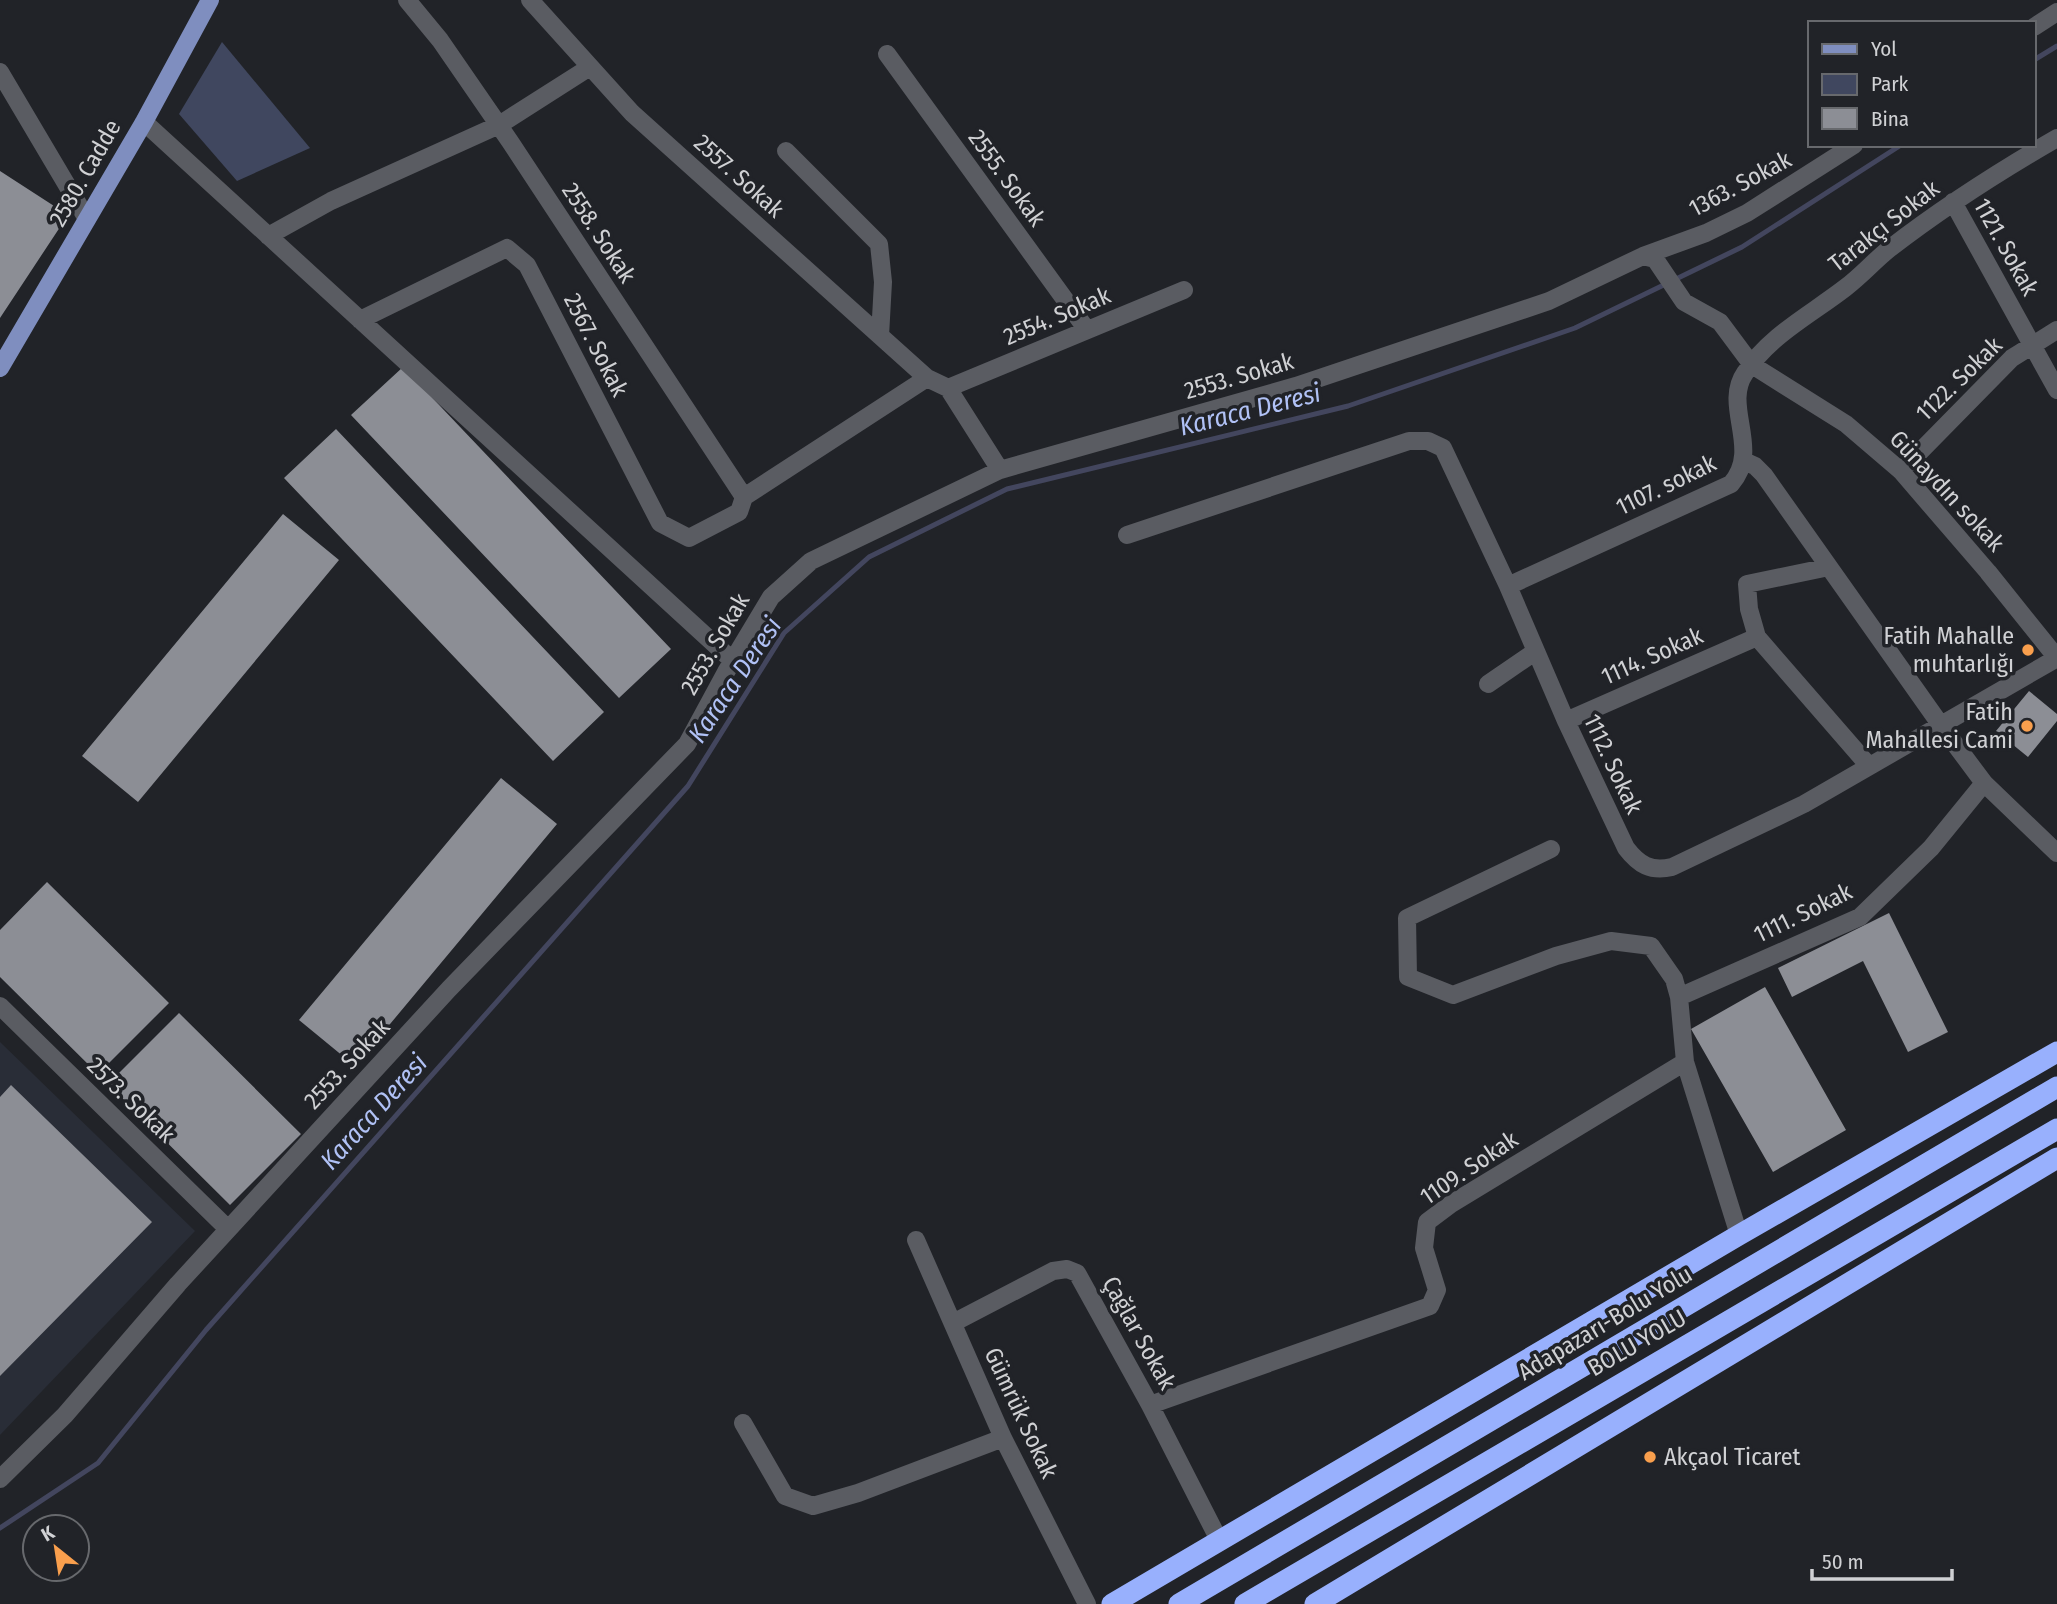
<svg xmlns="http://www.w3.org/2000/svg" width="2057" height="1604" viewBox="0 0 2057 1604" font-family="'Fira Sans Condensed',sans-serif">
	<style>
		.built { fill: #292d37 }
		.green { fill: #40475f }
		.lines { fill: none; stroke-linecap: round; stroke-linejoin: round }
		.stream { stroke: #43465e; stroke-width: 5 }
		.building { fill: #8c8e95 }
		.minor { stroke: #5a5c62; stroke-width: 18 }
		.major { stroke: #7f8ebf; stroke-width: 18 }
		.highway { stroke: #98b0fd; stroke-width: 21 }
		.poi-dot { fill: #f99f4d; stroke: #212328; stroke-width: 2.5 }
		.labels { text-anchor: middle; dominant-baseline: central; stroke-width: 7; stroke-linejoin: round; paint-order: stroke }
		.street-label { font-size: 24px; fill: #d0d1d4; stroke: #212328 }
		.poi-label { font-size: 24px; fill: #d0d1d4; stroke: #212328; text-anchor: end }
		.water-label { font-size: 26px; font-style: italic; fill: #b0c1f5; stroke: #212328 }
	</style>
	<rect width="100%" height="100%" fill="#212328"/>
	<path class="built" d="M0,1042l195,189 -195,204z"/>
	<path class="green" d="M222,42l88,106 -73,33 -58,-67z"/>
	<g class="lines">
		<path class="stream" d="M2034,60l23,-14
			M0,1528l98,-65 108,-133 482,-544 96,-153 85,-76 138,-68 341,-83 227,-78 167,-81 159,-102"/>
	</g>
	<path class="building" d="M0,171l68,44 -68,103z
		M403,367l268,282 -52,49 -268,-283z
		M336,429l268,283 -51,49 -269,-283z
		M283,514l56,46 -201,242 -56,-46z
		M2029,691l28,23v7l-29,36 -32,-26z
		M501,778l56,46 -202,242 -56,-46z
		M47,882l122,121 -71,71 -98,-97v-47z
		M1889,913l59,119 -40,20 -45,-91 -71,36 -14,-29z
		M1765,987l81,143 -73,42 -82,-143z
		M179,1013l122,121 -71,71 -122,-121z
		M11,1085l141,137 -152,154v-279z"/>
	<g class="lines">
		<path class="minor" d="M407,0l33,40 71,103 233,354
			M530,0l102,113 295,265
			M2034,27l23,-15
			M887,54l200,276
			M0,72l87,147
			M144,122l589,539
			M786,151l93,93 4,38 -3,54
			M1953,202l104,188
			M268,236l63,-35 168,-76 91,-58
			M1643,256l63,-23 41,-20 107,-68
			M360,320l147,-72 20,17 133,258 29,15 50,-26 5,-15
			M948,388l236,-98
			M1744,461l11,5 9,9 176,249 44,59 73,70
			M1901,471l111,-113 45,-28
			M744,497l183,-119 21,10 52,82
			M1127,535l282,-94h19l15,7 65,138 58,135 60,127c13,17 25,24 46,19l132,-63 253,-146
			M1829,567l-82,17 2,25 8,28 112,129
			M1508,586l223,-102c31,-35 -9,-78 14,-111 25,-38 65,-58 100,-85 16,-12 29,-27 44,-39 53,-41 109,-77 168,-111
			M1488,684l48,-33
			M1566,721l191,-84
			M1551,849l-144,69 1,59 45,18 103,-39 55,-15 40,5 23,33 5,18 6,65 54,173
			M1679,997l181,-80 71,-69 53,-65
			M0,1006l228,223
			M916,1240l87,198 84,166
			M953,1323l100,-52 14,-2 10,4 73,132 69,135
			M1150,1405l280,-99 7,-16 -13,-42 3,-26 24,-18 234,-142
			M743,1423l42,73 28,10 45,-13 145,-55
			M0,1479l65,-64 113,-131 271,-295 238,-245 39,-72 45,-75 40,-36 189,-91 296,-84 253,-85 94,-45 12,3 29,43 36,20 32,43 94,59 55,47 87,101 69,86"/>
		<path class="major" d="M0,368l144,-246 66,-122"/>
		<path class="highway" d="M1112,1604l627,-369 318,-183
			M1179,1604l878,-517
			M1245,1604l812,-475
			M1315,1604l742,-446"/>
	</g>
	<g class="poi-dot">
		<circle cx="2028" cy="650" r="7"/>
		<circle cx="2027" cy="726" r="7"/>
		<circle cx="1650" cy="1457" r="7"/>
	</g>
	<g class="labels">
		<g class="street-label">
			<text transform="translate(85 173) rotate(-60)">2580. Cadde</text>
			<text transform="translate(739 176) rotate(42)">2557. Sokak</text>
			<text transform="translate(1007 178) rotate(54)">2555. Sokak</text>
			<text transform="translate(1740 184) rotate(-28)">1363. Sokak</text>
			<text transform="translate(1884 226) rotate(-38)">Tarakçı Sokak</text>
			<text transform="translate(599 233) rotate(57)">2558. Sokak</text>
			<text transform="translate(2006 247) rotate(61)">1121. Sokak</text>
			<text transform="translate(1057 316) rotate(-23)">2554. Sokak</text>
			<text transform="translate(596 345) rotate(63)">2567. Sokak</text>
			<text transform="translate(1239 376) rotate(-16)">2553. Sokak</text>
			<text transform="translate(1959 379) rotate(-44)">1122. Sokak</text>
			<text transform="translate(1666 485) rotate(-26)">1107. sokak</text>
			<text transform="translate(1947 491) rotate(47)">Günaydın sokak</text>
			<text transform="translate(715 644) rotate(-60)">2553. Sokak</text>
			<text transform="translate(1652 656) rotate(-24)">1114. Sokak</text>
			<text transform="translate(1613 764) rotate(65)">1112. Sokak</text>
			<text transform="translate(1803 913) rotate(-26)">1111. Sokak</text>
			<text transform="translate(347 1064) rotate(-47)">2553. Sokak</text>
			<text transform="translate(131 1100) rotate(44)">2573. Sokak</text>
			<text transform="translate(1469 1168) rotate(-34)">1109. Sokak</text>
			<text transform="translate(1605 1323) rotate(-31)">Adapazarı-Bolu Yolu</text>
			<text transform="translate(1139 1333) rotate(61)">Çağlar Sokak</text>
			<text transform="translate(1637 1343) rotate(-30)">BOLU YOLU</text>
			<text transform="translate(1021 1413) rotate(65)">Gümrük Sokak</text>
		</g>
		<g class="poi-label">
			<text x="2014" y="636">Fatih Mahalle<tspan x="2014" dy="28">muhtarlığı</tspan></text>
			<text x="2013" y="712">Fatih<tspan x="2013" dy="28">Mahallesi Cami</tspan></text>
			<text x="1664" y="1457" text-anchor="start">Akçaol Ticaret</text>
		</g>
		<g class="water-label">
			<text transform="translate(1250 410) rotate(-14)">Karaca Deresi</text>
			<text transform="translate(735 680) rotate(-56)">Karaca Deresi</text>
			<text transform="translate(374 1112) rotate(-48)">Karaca Deresi</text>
		</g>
	</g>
	<rect x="1808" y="21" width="228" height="126" fill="#212328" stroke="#67696d" stroke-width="2"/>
	<rect x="1822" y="44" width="35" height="10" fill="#7f8ebf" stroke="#67696d" stroke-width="2"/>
	<text x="1871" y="56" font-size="21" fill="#d0d1d4">Yol</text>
	<rect x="1822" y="74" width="35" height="21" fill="#40475f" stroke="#67696d" stroke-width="2"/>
	<text x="1871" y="91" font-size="21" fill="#d0d1d4">Park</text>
	<rect x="1822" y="108" width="35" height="21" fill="#8c8e95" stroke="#67696d" stroke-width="2"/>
	<text x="1871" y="126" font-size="21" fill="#d0d1d4">Bina</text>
	<g transform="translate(56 1548) rotate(330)"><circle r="33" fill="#212328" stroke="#67696d" stroke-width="2"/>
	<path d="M0-5L12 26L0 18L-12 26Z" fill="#f99f4d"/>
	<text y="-10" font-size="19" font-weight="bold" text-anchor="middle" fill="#d0d1d4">K</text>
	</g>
	<path d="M1812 1569v10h140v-10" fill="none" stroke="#d0d1d4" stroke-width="3.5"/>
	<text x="1822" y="1569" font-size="21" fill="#d0d1d4" stroke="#212328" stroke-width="5" paint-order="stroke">50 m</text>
</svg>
